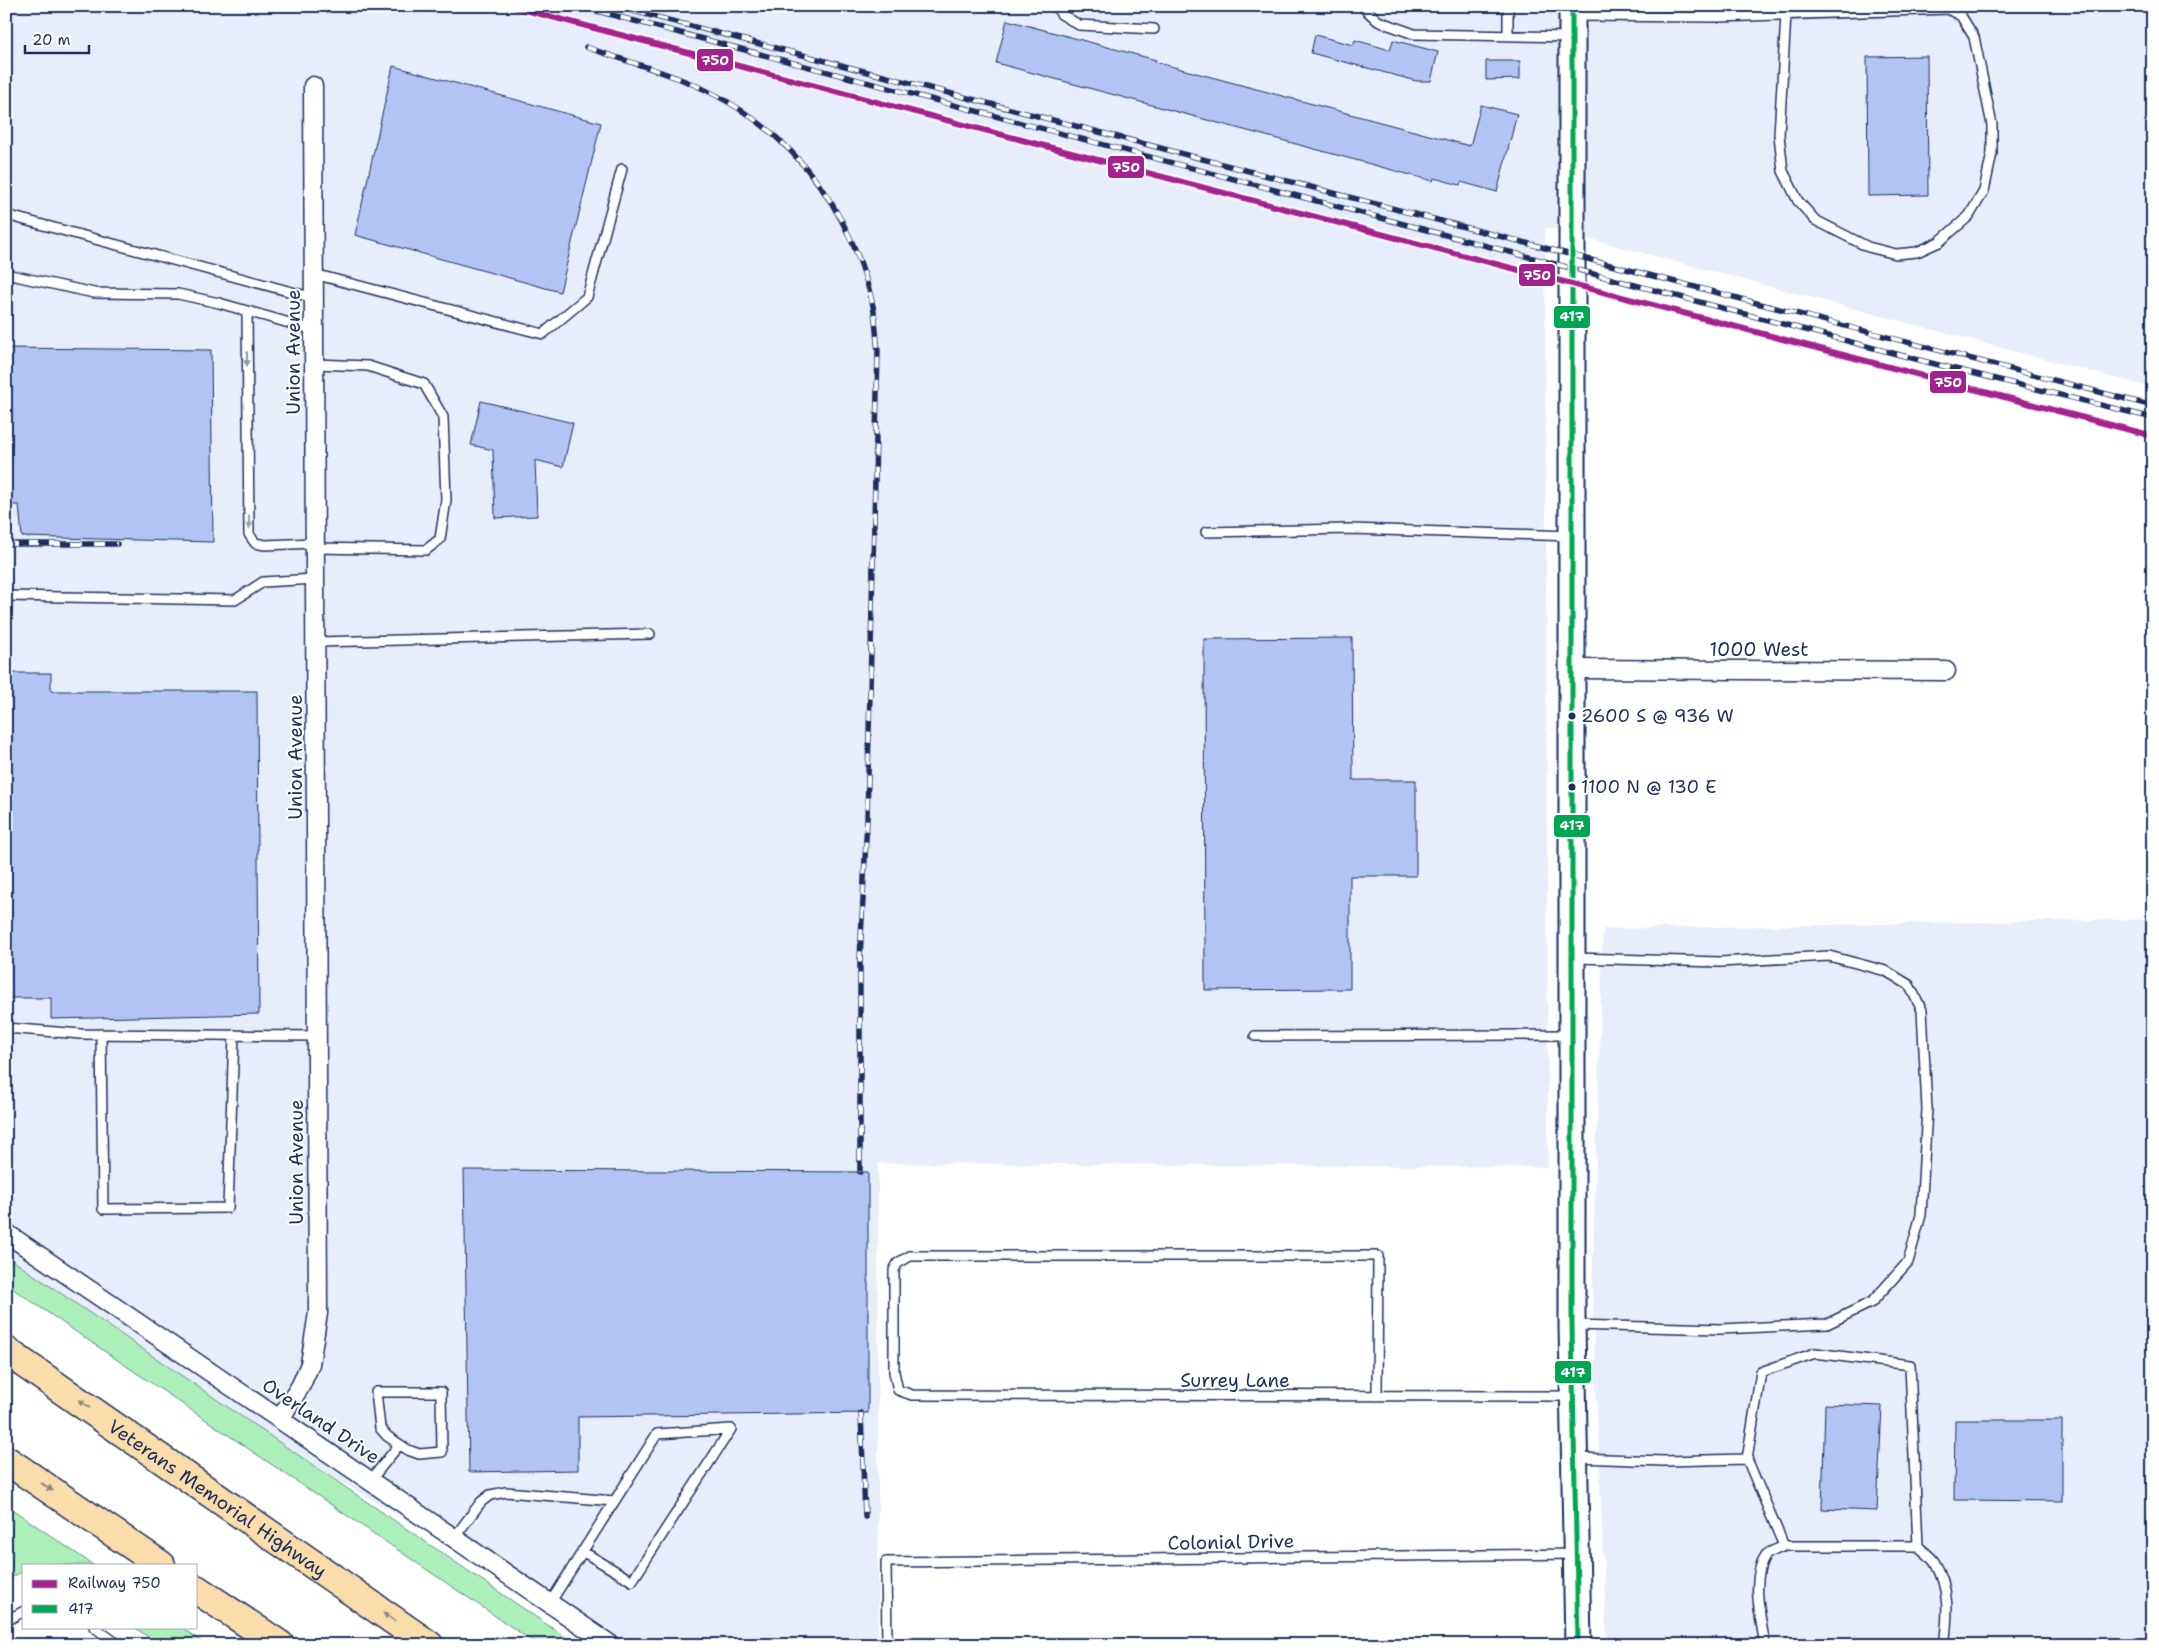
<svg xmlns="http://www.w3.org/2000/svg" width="2159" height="1651" viewBox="0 0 2159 1651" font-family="'Shantell Sans',sans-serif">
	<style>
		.built { fill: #e8edfb }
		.green { fill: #acefb9; stroke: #648f8c }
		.building { fill: #b2c4f3; stroke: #1b2f5e }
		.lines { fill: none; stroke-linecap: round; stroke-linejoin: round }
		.service-casing { stroke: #1b2f5e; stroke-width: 12 }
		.minor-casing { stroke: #1b2f5e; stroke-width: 21 }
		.secondary-casing { stroke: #1b2f5e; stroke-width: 29 }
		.motorway-casing { stroke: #1b2f5e; stroke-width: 31 }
		.service { stroke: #fff; stroke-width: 9 }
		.minor { stroke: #fff; stroke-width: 18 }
		.secondary { stroke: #fff; stroke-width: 25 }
		.motorway { stroke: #faddab; stroke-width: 28 }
		.rail-casing { stroke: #1b2f5e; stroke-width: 5.5 }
		.rail { stroke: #fff; stroke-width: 4; stroke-dasharray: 11; stroke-linecap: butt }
		.bus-1-casing { stroke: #fff; stroke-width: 9 }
		.bus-1 { stroke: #00a651; stroke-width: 5 }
		.rail-1-casing { stroke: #fff; stroke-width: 10 }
		.rail-1 { stroke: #a4228e; stroke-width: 6 }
		.oneway { fill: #8d97ae }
		.oneway2 { fill: #8a8684 }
		.bus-dot { fill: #1b2f5e; stroke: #fff; stroke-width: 2 }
		.labels { text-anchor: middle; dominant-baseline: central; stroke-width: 4; stroke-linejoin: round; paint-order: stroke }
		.bus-label { font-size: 18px; fill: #1b2f5e; stroke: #fff; text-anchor: start }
		.street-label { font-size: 19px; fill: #1b2f5e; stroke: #fff }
		.line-badge { stroke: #fff; stroke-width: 2 }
		.badge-label { font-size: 14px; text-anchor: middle; font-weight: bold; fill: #fff }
	</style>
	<rect width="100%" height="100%" fill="#fff"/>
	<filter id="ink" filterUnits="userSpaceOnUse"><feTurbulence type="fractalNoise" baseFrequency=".02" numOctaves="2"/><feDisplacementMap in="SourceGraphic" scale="10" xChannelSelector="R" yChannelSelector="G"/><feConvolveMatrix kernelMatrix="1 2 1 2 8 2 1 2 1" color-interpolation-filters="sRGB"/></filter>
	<g filter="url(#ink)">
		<path class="built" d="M6,6h2147v382l-608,-161 3,940 -670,-4v482h-257l-456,-266 -159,-106z
			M2153,919v726h-546l-15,-353 11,-363z"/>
		<path class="green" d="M6,1256l571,389h-39l-459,-311 -73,-50z
			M6,1505l83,57 4,3h-69v6l-18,9z
			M134,1627h47l25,18h-47z"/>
		<path class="building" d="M1007,20l149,40 -1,2 315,84 11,-41 36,9 -20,78 -36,-10 -1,3 -26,-7 -1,3 -437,-118z
			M1315,35l38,10 2,-5 35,10 3,-10 45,12 -7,29h-15l-105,-28z
			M1927,56l1,139 -60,1 -1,-139z
			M1486,61h34v18l-34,1z
			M393,66l208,57 -41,169 -205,-57z
			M6,348l205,2 2,192 -191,-5 -3,-32h-13z
			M481,401l92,22 -10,44 -28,-7 2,56 -42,2 -2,-68 -22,-5z
			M1352,638l1,142h63v96h-66v113l-145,1 -1,-351z
			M6,673h45v18h206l2,323 -208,5v-21h-45z
			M464,1170l404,2v241l-290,4v53l-109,2z
			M1825,1404l57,2 -5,105 -55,-2z
			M1955,1420h107v81l-108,-1z"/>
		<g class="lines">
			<defs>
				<path id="service" d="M1056,6l5,8 18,11 75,4
					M1362,6l16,15 36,13 157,3
					M1508,6v30
					M1574,16l144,1v-11
					M1718,17l230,-8 13,7 13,21 18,88v28l-8,38 -15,25 -30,26 -22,10 -21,2 -28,-7 -53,-27 -17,-19 -15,-30 -4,-36 7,-120
					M6,215l308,83
					M6,274l88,19 84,1 41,9 95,27
					M314,274l229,60 44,-37 35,-128
					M247,311l2,223 6,9 10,2 50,-2
					M314,364l54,2 56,18 19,33 3,83 -6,39 -14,11 -111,-2
					M1206,532l144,-3 222,7
					M6,596l229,4 28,-18 52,-3
					M316,642l334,-8
					M6,1028l75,6 236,2
					M101,1034l2,175 125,-1 6,-173
					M1255,1036l316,-1
					M1574,1325l146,4 107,-5 45,-22 36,-40 13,-47 6,-106 -5,-99 -13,-25 -23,-14 -57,-15 -109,6 -145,-4
					M376,1392h65l1,60 -23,2 -11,-4 -21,-14 -7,-8z
					M1377,1396l1,-140h-468l-12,7 -4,7v102l4,18 14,5c220,1 440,1 660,1
					M1577,1458l87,3 83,-2 14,-87 54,-19 95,12 8,181h-134l-37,-87
					M370,1481l29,-36
					M454,1538l27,-36 9,-7 16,-3 108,9
					M1918,1546c5,5 13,10 17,17 15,25 13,54 9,82
					M550,1603l107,-169 74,-5 -99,152 -50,-30
					M6,1621l18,-10
					M94,1627l25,18
					M887,1645l-1,-83 690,-8
					M1765,1645c-4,-25 -15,-68 1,-90 4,-4 13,-6 18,-9"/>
				<path id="minor" d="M1572,669l374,2
					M6,1233l605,412
					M280,1419l21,-34 9,-21 8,-51 -5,-1227"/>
				<path id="secondary" d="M1572,6v1319l6,320"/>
				<g id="motorway">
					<path id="s1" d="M6,1351l423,294"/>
					<path d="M6,1460l155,105"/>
					<path d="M196,1589l84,56"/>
				</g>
			</defs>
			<use href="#service" class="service-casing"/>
			<use href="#minor" class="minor-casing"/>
			<use href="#secondary" class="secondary-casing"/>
			<use href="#motorway" class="motorway-casing"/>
			<use href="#service" class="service"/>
			<use href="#minor" class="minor"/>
			<use href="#secondary" class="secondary"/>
			<use href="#motorway" class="motorway"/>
			<defs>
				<path id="rail" d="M578,6l1345,355 230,57
					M614,6l1539,400
					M586,47c47,17 99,29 142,55 75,44 126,118 145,204 3,15 3,30 5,45l-11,468 -7,140v213
					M6,544h111
					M861,1413l4,104"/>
			</defs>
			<use href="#rail" class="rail-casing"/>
			<use href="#rail" class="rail"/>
			<defs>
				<path id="bus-1" d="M1572,6v1319l6,320"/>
			</defs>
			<use href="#bus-1" class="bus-1-casing"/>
			<use href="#bus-1" class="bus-1"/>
			<defs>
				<path id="rail-1" d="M510,6l1643,430"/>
			</defs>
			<use href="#rail-1" class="rail-1-casing"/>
			<use href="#rail-1" class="rail-1"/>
		</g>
		<defs><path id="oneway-solid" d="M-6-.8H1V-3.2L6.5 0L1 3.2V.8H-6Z" transform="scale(1.25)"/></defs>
		<g class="oneway">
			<use href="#oneway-solid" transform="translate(247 359) rotate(90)"/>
			<use href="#oneway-solid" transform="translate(249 522) rotate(90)"/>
		</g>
		<g class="oneway2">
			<use href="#oneway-solid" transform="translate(84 1404) rotate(-145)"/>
			<use href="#oneway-solid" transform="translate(47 1487) rotate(34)"/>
			<use href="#oneway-solid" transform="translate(389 1617) rotate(-145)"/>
		</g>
	</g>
	<g class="bus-dot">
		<circle cx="1572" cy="716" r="4.5"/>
		<circle cx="1572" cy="787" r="4.5"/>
	</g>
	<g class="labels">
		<g class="bus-label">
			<text x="1581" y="716">2600 S @ 936 W</text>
			<text x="1581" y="787">1100 N @ 130 E</text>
		</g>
		<g class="street-label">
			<text transform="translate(293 352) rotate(-90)">Union Avenue</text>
			<text x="1759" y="649">1000 West</text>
			<text transform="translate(295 757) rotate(-90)">Union Avenue</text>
			<text transform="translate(296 1162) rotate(-90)">Union Avenue</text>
			<text x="1235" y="1380">Surrey Lane</text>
			<text transform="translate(321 1421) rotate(34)">Overland Drive</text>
			<text stroke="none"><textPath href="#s1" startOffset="258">Veterans Memorial Highway</textPath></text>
			<text transform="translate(1231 1542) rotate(-1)">Colonial Drive</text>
		</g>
	</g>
	<g class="line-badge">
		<rect x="696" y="48" width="38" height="24" rx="5" fill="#a4228e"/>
		<rect x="1107" y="155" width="38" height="24" rx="5" fill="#a4228e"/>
		<rect x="1518" y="263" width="38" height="24" rx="5" fill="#a4228e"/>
		<rect x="1553" y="305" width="38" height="24" rx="5" fill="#00a651"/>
		<rect x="1929" y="370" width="38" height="24" rx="5" fill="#a4228e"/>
		<rect x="1553" y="814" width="38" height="24" rx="5" fill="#00a651"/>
		<rect x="1554" y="1360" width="38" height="24" rx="5" fill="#00a651"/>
	</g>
	<g class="badge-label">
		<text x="715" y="65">750</text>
		<text x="1126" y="172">750</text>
		<text x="1537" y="280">750</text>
		<text x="1572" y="321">417</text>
		<text x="1948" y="387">750</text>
		<text x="1572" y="830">417</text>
		<text x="1573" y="1377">417</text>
	</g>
	<rect width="2159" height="1651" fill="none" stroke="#fff" stroke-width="25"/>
	<rect x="12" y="12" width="2134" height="1626" fill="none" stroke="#1b2f5e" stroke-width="2" filter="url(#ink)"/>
	<rect x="22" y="1564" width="175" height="65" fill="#ffffff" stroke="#a4acbf"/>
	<rect x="32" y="1580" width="25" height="8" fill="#a4228e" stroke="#a4acbf"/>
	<text x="68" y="1588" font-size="15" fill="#1b2f5e">Railway 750</text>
	<rect x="32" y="1605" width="25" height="8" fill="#00a651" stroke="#a4acbf"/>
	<text x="68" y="1614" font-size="15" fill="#1b2f5e">417</text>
	<path d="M25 45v8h64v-8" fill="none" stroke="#1b2f5e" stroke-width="2.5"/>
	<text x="32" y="45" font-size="15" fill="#1b2f5e" stroke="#ffffff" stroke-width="4" paint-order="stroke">20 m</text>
</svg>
